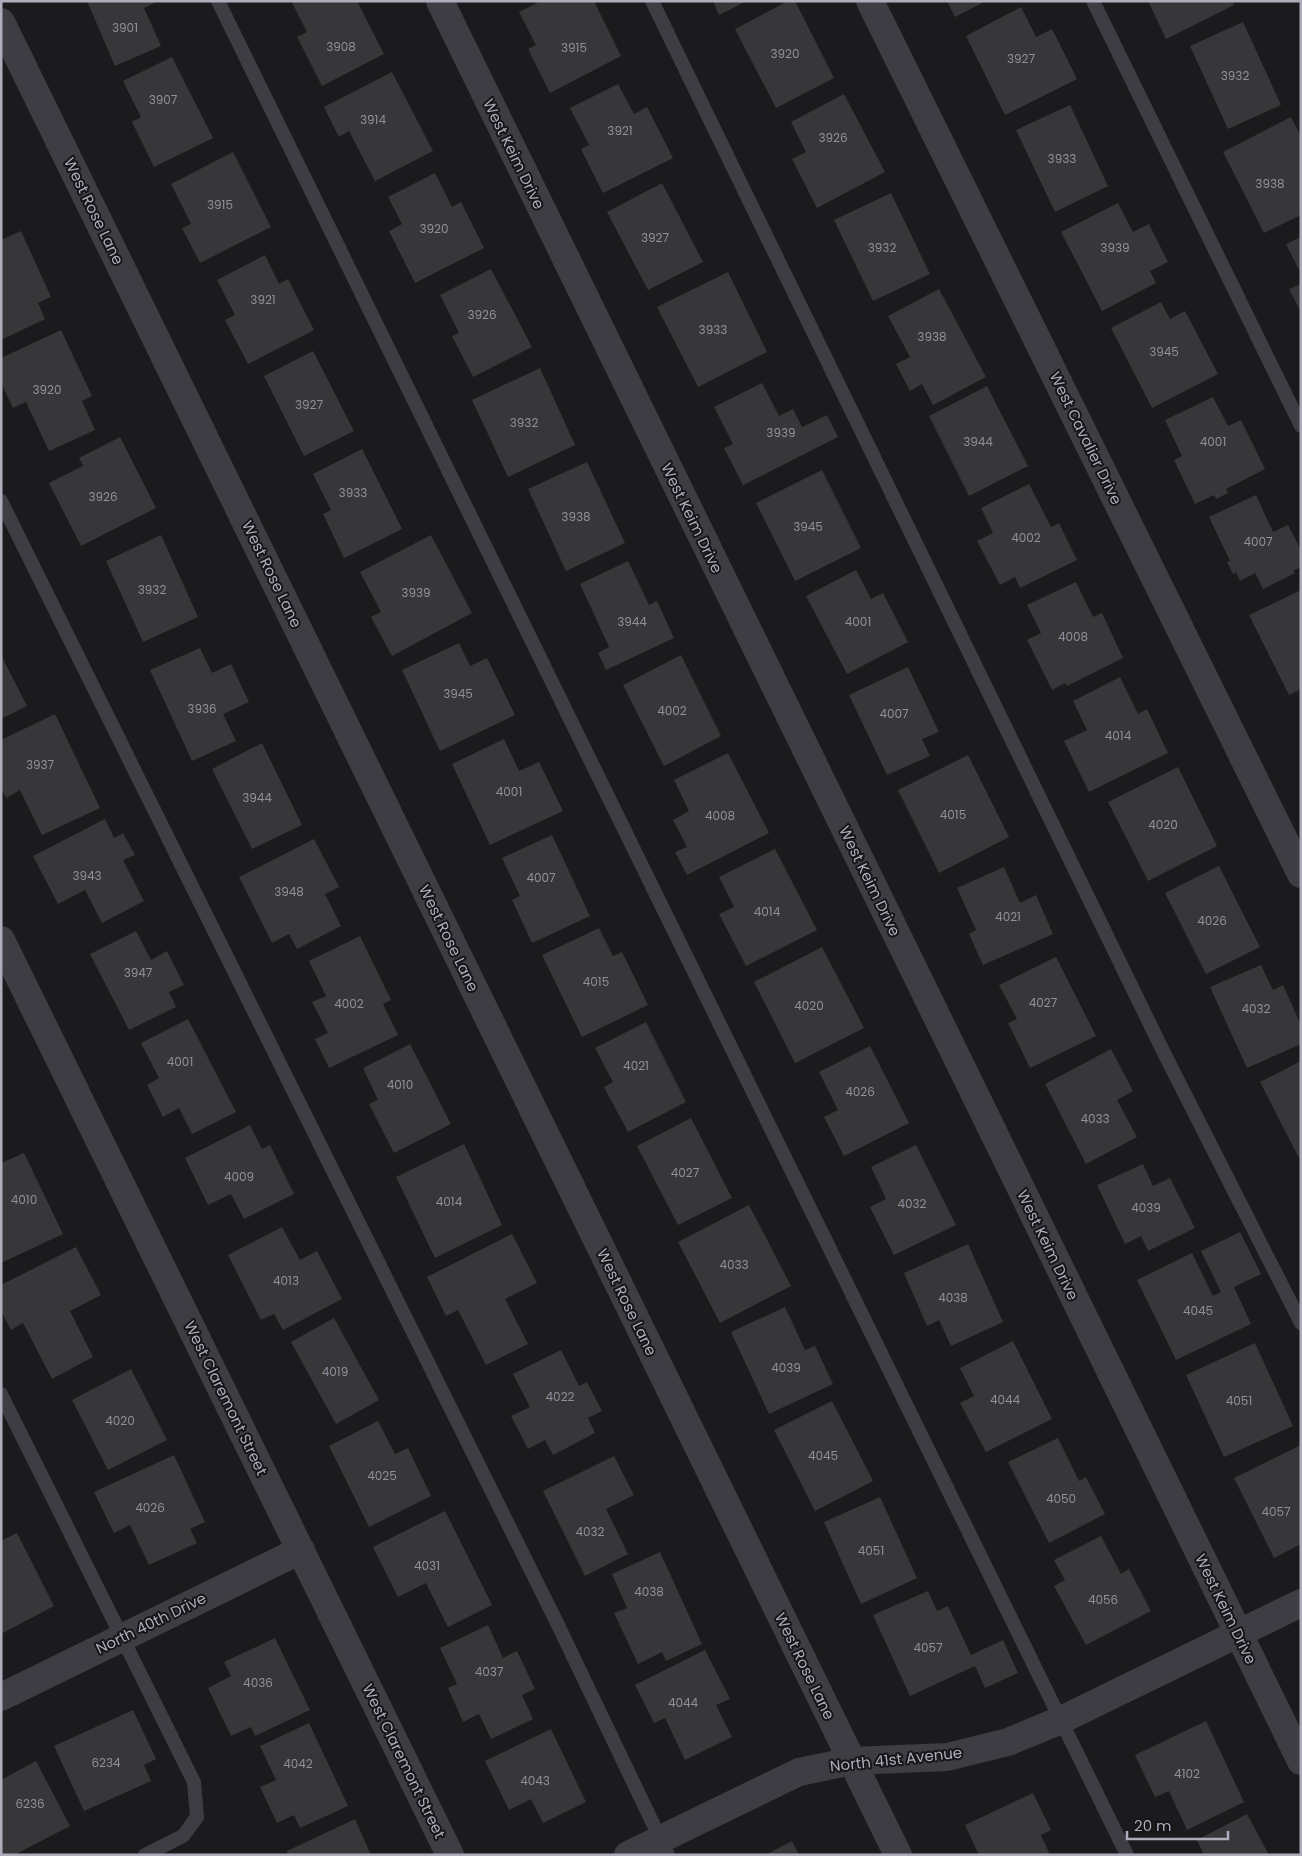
<svg xmlns="http://www.w3.org/2000/svg" width="1302" height="1856" viewBox="0 0 1302 1856" font-family="Poppins,sans-serif">
	<style>
		.building { fill: #373639 }
		.lines { fill: none; stroke-linecap: round; stroke-linejoin: round }
		.service { stroke: #3e3d44; stroke-width: 14 }
		.minor { stroke: #3e3d44; stroke-width: 28 }
		.labels { text-anchor: middle; dominant-baseline: central; stroke-width: 4; stroke-linejoin: round; paint-order: stroke }
		.number-label { font-size: 12px; fill: #908f9b }
		.street-label { font-size: 15px; fill: #adadbc; stroke: #161518 }
	</style>
	<rect width="100%" height="100%" fill="#1b1b1d"/>
	<path class="building" d="M87,1h71l-14,7 17,38 -46,20z
		M294,1h63l27,53 -62,32 -25,-49 10,-5 -15,-29z
		M541,1h53l27,55 -71,37 -22,-44 8,-4 -17,-33z
		M713,1h34l-28,14z
		M788,1h7l39,77 -58,30 -41,-79z
		M947,1h39l-31,16z
		M1148,1h85l1,4 -68,34z
		M1021,7l15,30 16,-8 25,50 -72,36 -39,-79z
		M1243,22l38,83 -53,24 -38,-83z
		M172,57l41,81 -59,29 -22,-45 9,-5 -18,-36z
		M392,72l41,79 -58,30 -26,-50 -10,6 -15,-30z
		M618,84l16,30 13,-7 26,51 -70,35 -22,-44 8,-4 -19,-37z
		M844,94l41,78 -68,36 -25,-49 14,-7 -15,-30z
		M1070,105l38,81 -53,26 -39,-82z
		M1291,117l10,19v79l-37,18 -41,-81z
		M233,152l38,75 -71,36 -18,-35 9,-4 -20,-40z
		M435,173l17,34 9,-5 23,46 -69,35 -26,-52 13,-7 -14,-27z
		M662,183l41,79 -55,28 -41,-78z
		M891,193l39,81 -57,27 -39,-81z
		M1118,203l15,29 16,-8 19,38 -18,9 6,12 -54,28 -41,-79z
		M21,231l30,66 -13,6 7,16 -44,21v-100z
		M1301,237v37l-15,-30z
		M265,255l14,29 9,-5 26,51 -66,34 -23,-44 10,-5 -18,-35z
		M491,269l41,78 -59,30 -21,-41 7,-3 -19,-38z
		M728,272l39,80 -69,35 -41,-80z
		M1301,284v28l-12,-23z
		M939,289l47,88 -53,28 -11,-21 -12,7 -14,-27 14,-7 -22,-41z
		M1161,302l9,17 15,-8 33,63 -66,34 -41,-80z
		M61,330l31,66 -10,5 13,29 -46,21 -23,-49 -13,6 -12,-25v-25z
		M313,351l41,80 -50,25 -40,-80z
		M540,368l35,77 -67,32 -36,-77z
		M762,383l17,33 14,-7 9,18 25,-12 11,22 -95,48 -19,-37 9,-4 -19,-37z
		M987,386l41,80 -59,30 -40,-80z
		M1213,397l15,29 13,-6 24,49 -39,20 2,4 -12,6 -2,-4 -19,9 -21,-44 8,-4 -17,-36z
		M120,437l36,71 -75,38 -32,-63 34,-17 -4,-8z
		M362,449l40,80 -58,29 -21,-44 8,-4 -18,-36z
		M587,462l38,81 -59,28 -38,-82z
		M822,470l39,78 -66,33 -39,-78z
		M1029,484l22,43 8,-4 18,37 -57,28 -5,-11 -15,8 -23,-44 16,-8 -12,-25z
		M1256,495l17,37 15,-7 13,25v17l-8,4 2,2 -32,16 -8,-16 -15,8 -4,-9 -3,2 -6,-12 3,-1 -21,-44z
		M161,535l37,82 -55,25 -37,-81z
		M431,535l41,78 -80,43 -21,-39 10,-5 -21,-40z
		M628,561l21,44 8,-4 17,37 -68,32 -8,-17 11,-6 -29,-63z
		M856,570l15,29 12,-6 25,49 -61,32 -41,-78z
		M1076,582l17,35 9,-4 21,45 -56,28 -2,-3 -13,7 -25,-50 14,-7 -14,-28z
		M1301,590v99l-12,6 -40,-80z
		M459,643l11,23 17,-8 28,57 -75,36 -38,-81z
		M200,648l12,25 19,-9 18,38 -26,12 13,27 -44,20 -42,-91z
		M1,655l26,51 -26,13z
		M681,655l40,81 -57,30 -41,-81z
		M908,667l31,65 -17,7 8,17 -43,19 -38,-80z
		M1120,677l18,37 9,-5 21,44 -79,39 -25,-51 23,-11 -14,-29z
		M55,714l45,94 -58,27 -22,-45 -14,8 -5,-10v-48z
		M504,739l15,32 20,-9 24,49 -73,34 -38,-81z
		M262,743l40,82 -50,24 -40,-80z
		M728,753l41,80 -82,42 -12,-23 12,-5 -14,-27 16,-9 -15,-31z
		M968,755l41,82 -70,36 -41,-83z
		M1178,767l39,79 -69,35 -40,-79z
		M105,819l9,19 9,-5 12,22 -12,5 21,41 -42,22 -17,-33 -27,14 -25,-48z
		M552,835l38,81 -58,27 -20,-43 8,-4 -18,-38z
		M314,839l25,48 -14,7 16,32 -44,23 -8,-15 -17,9 -33,-66z
		M775,849l42,81 -71,36 -27,-52 15,-7 -15,-30z
		M1219,866l41,81 -54,27 -41,-81z
		M1004,867l16,36 16,-8 17,39 -70,31 -14,-31 7,-4 -19,-42z
		M599,928l14,28 9,-4 26,53 -66,32 -40,-82z
		M136,931l15,29 16,-9 17,34 -15,7 7,15 -47,23 -39,-76z
		M360,936l31,64 -8,4 15,31 -69,33 -14,-29 13,-6 -16,-31 14,-6 -17,-35z
		M822,947l42,81 -69,35 -41,-81z
		M1056,957l40,79 -66,32 -22,-45 9,-4 -18,-34z
		M1261,965l12,25 10,-5 18,40v19l-54,24 -37,-81z
		M188,1019l48,93 -44,22 -13,-26 -16,9 -16,-32 12,-7 -18,-35z
		M646,1022l40,80 -58,30 -24,-45 9,-5 -18,-34z
		M410,1044l41,80 -57,29 -25,-49 9,-4 -15,-32z
		M870,1046l39,77 -65,33 -20,-39 14,-7 -19,-38z
		M1111,1049l22,42 -16,9 20,37 -51,27 -41,-80z
		M1301,1061v101l-41,-80z
		M691,1118l41,80 -54,27 -41,-79z
		M250,1125l12,24 8,-4 24,49 -50,25 -13,-25 -23,11 -23,-47z
		M464,1144l38,81 -67,33 -39,-81z
		M916,1145l40,80 -62,30 -24,-48 16,-8 -15,-32z
		M24,1153l39,81 -62,29v-100z
		M1143,1164l10,22 17,-8 25,50 -47,23 -7,-15 -16,8 -28,-59z
		M749,1205l42,81 -71,37 -42,-81z
		M282,1227l18,33 17,-9 25,48 -59,31 -9,-16 -13,6 -33,-65z
		M1240,1232l21,42 -27,13 17,37 -75,36 -39,-80 55,-27 21,43 8,-4 -20,-41z
		M512,1234l25,49 -32,16 23,45 -42,21 -28,-55 -12,6 -19,-39z
		M968,1244l35,78 -52,24 -12,-26 -12,6 -23,-53z
		M76,1247l25,48 -31,16 23,46 -41,22 -29,-56 -12,7 -10,-19v-26z
		M785,1307l20,43 10,-4 18,38 -64,30 -38,-82z
		M334,1318l45,82 -43,24 -45,-82z
		M1013,1341l39,78 -66,33 -26,-49 14,-7 -14,-28z
		M1255,1343l38,83 -69,31 -38,-82z
		M561,1350l18,36 8,-4 15,29 -14,7 7,15 -42,22 -8,-15 -17,9 -17,-33 19,-9 -17,-33z
		M131,1369l36,71 -59,30 -36,-70z
		M832,1401l41,80 -58,30 -41,-81z
		M378,1421l17,33 13,-6 23,48 -62,31 -40,-81z
		M1058,1438l21,43 7,-4 19,37 -56,29 -41,-81z
		M1301,1445v99l-27,14 -40,-80z
		M174,1455l31,67 -15,7 7,14 -48,22 -19,-40 -16,8 -20,-41z
		M614,1456l20,39 -28,14 22,45 -43,22 -42,-85z
		M880,1497l37,81 -56,26 -37,-82z
		M445,1511l47,94 -44,22 -22,-44 -28,14 -25,-50z
		M17,1533l37,73 -53,28v-93z
		M1101,1536l20,38 8,-5 22,42 -65,34 -32,-59 11,-6 -11,-20z
		M660,1552l42,92 -36,17 -4,-9 -24,12 -24,-51 13,-5 -15,-34z
		M928,1591l9,20 11,-5 23,49 32,-15 15,33 -33,15 -10,-22 -65,30 -37,-81z
		M488,1625l15,33 14,-7 18,38 -13,6 11,24 -42,20 -12,-25 -16,8 -15,-34 9,-4 -17,-36z
		M275,1638l35,72 -55,26 -4,-9 -20,9 -23,-48 23,-12 -7,-14z
		M705,1650l25,49 -14,6 16,32 -47,23 -20,-42 -11,5 -19,-38z
		M133,1710l23,49 -12,6 7,16 -67,30 -30,-65z
		M1206,1721l38,81 -57,28 -18,-39 -14,6 -20,-42z
		M309,1723l39,83 -48,22 -6,-13 -17,8 -17,-36 16,-7 -16,-34z
		M551,1729l35,73 -43,21 -12,-24 -22,11 -24,-49z
		M36,1761l34,65 -56,29h-13v-75z
		M1033,1793l18,37 -10,5 9,20h-71l-14,-30z
		M1247,1814l22,41h-65l-7,-15z
		M355,1819l16,36h-83l-1,-4z
		M792,1841l7,14h-34z"/>
	<g class="lines">
		<path class="service" d="M218,1l909,1854
			M652,1l511,1050 138,272
			M1093,1l208,425
			M1,501l558,1126 109,228
			M1,1394l193,388 3,35 -14,19 -38,19"/>
		<path class="minor" d="M440,1l861,1760
			M870,1l431,873
			M1,22l897,1833
			M1,940l449,915
			M1,1697l300,-147
			M628,1855l171,-83 53,-11 95,-4 61,-15 53,-22 240,-117"/>
	</g>
	<g class="labels">
		<g class="number-label">
			<text x="125" y="27">3901</text>
			<text x="341" y="46">3908</text>
			<text x="574" y="47">3915</text>
			<text x="785" y="53">3920</text>
			<text x="1021" y="58">3927</text>
			<text x="1235" y="75">3932</text>
			<text x="163" y="99">3907</text>
			<text x="373" y="119">3914</text>
			<text x="620" y="130">3921</text>
			<text x="833" y="137">3926</text>
			<text x="1062" y="158">3933</text>
			<text x="1270" y="183">3938</text>
			<text x="220" y="204">3915</text>
			<text x="434" y="228">3920</text>
			<text x="655" y="237">3927</text>
			<text x="882" y="247">3932</text>
			<text x="1115" y="247">3939</text>
			<text x="263" y="299">3921</text>
			<text x="482" y="314">3926</text>
			<text x="713" y="329">3933</text>
			<text x="932" y="336">3938</text>
			<text x="1164" y="351">3945</text>
			<text x="47" y="389">3920</text>
			<text x="309" y="404">3927</text>
			<text x="524" y="422">3932</text>
			<text x="781" y="432">3939</text>
			<text x="978" y="441">3944</text>
			<text x="1213" y="441">4001</text>
			<text x="353" y="492">3933</text>
			<text x="103" y="496">3926</text>
			<text x="576" y="516">3938</text>
			<text x="808" y="526">3945</text>
			<text x="1026" y="537">4002</text>
			<text x="1258" y="541">4007</text>
			<text x="152" y="589">3932</text>
			<text x="416" y="592">3939</text>
			<text x="632" y="621">3944</text>
			<text x="858" y="621">4001</text>
			<text x="1073" y="636">4008</text>
			<text x="458" y="693">3945</text>
			<text x="202" y="708">3936</text>
			<text x="672" y="710">4002</text>
			<text x="894" y="713">4007</text>
			<text x="1118" y="735">4014</text>
			<text x="40" y="764">3937</text>
			<text x="509" y="791">4001</text>
			<text x="257" y="797">3944</text>
			<text x="953" y="814">4015</text>
			<text x="720" y="815">4008</text>
			<text x="1163" y="824">4020</text>
			<text x="87" y="875">3943</text>
			<text x="541" y="877">4007</text>
			<text x="289" y="891">3948</text>
			<text x="767" y="911">4014</text>
			<text x="1008" y="916">4021</text>
			<text x="1212" y="920">4026</text>
			<text x="138" y="972">3947</text>
			<text x="596" y="981">4015</text>
			<text x="1043" y="1002">4027</text>
			<text x="349" y="1003">4002</text>
			<text x="809" y="1005">4020</text>
			<text x="1256" y="1008">4032</text>
			<text x="180" y="1061">4001</text>
			<text x="636" y="1065">4021</text>
			<text x="400" y="1084">4010</text>
			<text x="860" y="1091">4026</text>
			<text x="1095" y="1118">4033</text>
			<text x="685" y="1172">4027</text>
			<text x="239" y="1176">4009</text>
			<text x="24" y="1199">4010</text>
			<text x="449" y="1201">4014</text>
			<text x="912" y="1203">4032</text>
			<text x="1146" y="1207">4039</text>
			<text x="734" y="1264">4033</text>
			<text x="286" y="1280">4013</text>
			<text x="953" y="1297">4038</text>
			<text x="1198" y="1310">4045</text>
			<text x="786" y="1367">4039</text>
			<text x="335" y="1371">4019</text>
			<text x="560" y="1396">4022</text>
			<text x="1005" y="1399">4044</text>
			<text x="1239" y="1400">4051</text>
			<text x="120" y="1420">4020</text>
			<text x="823" y="1455">4045</text>
			<text x="382" y="1475">4025</text>
			<text x="1061" y="1498">4050</text>
			<text x="150" y="1507">4026</text>
			<text x="1276" y="1511">4057</text>
			<text x="590" y="1531">4032</text>
			<text x="871" y="1550">4051</text>
			<text x="427" y="1565">4031</text>
			<text x="649" y="1591">4038</text>
			<text x="1103" y="1599">4056</text>
			<text x="928" y="1647">4057</text>
			<text x="489" y="1671">4037</text>
			<text x="258" y="1682">4036</text>
			<text x="683" y="1702">4044</text>
			<text x="106" y="1762">6234</text>
			<text x="298" y="1763">4042</text>
			<text x="1187" y="1773">4102</text>
			<text x="535" y="1780">4043</text>
			<text x="30" y="1803">6236</text>
		</g>
		<g class="street-label">
			<text transform="translate(514 154) rotate(64)">West Keim Drive</text>
			<text transform="translate(94 211) rotate(64)">West Rose Lane</text>
			<text transform="translate(1086 438) rotate(64)">West Cavalier Drive</text>
			<text transform="translate(692 518) rotate(64)">West Keim Drive</text>
			<text transform="translate(272 574) rotate(64)">West Rose Lane</text>
			<text transform="translate(870 881) rotate(64)">West Keim Drive</text>
			<text transform="translate(449 938) rotate(64)">West Rose Lane</text>
			<text transform="translate(1048 1245) rotate(64)">West Keim Drive</text>
			<text transform="translate(627 1302) rotate(64)">West Rose Lane</text>
			<text transform="translate(226 1398) rotate(64)">West Claremont Street</text>
			<text transform="translate(1226 1609) rotate(64)">West Keim Drive</text>
			<text transform="translate(151 1623) rotate(-26)">North 40th Drive</text>
			<text transform="translate(805 1666) rotate(64)">West Rose Lane</text>
			<text transform="translate(896 1759) rotate(-6)">North 41st Avenue</text>
			<text transform="translate(404 1761) rotate(64)">West Claremont Street</text>
		</g>
	</g>
	<rect width="1302" height="1856" fill="none" stroke="#adadbc" stroke-width="5"/>
	<path d="M1127 1831v8h101v-8" fill="none" stroke="#adadbc" stroke-width="2.5"/>
	<text x="1134" y="1831" font-size="15" fill="#adadbc" stroke="#161518" stroke-width="4" paint-order="stroke">20 m</text>
</svg>
